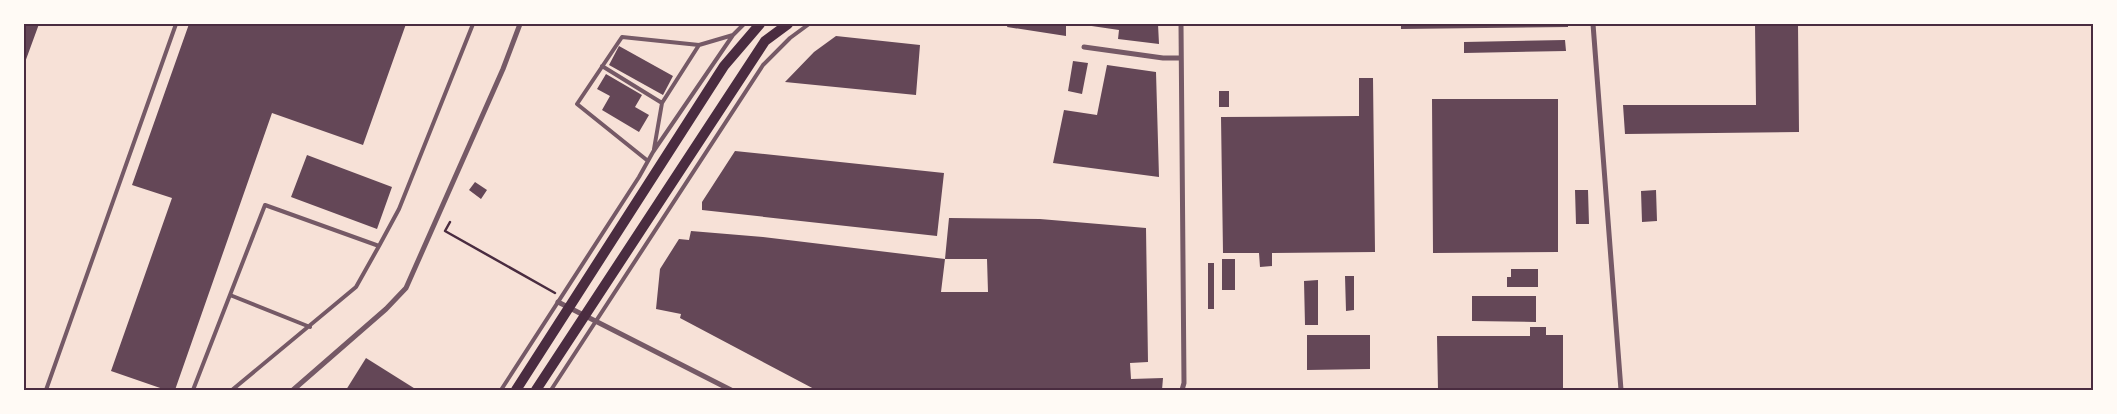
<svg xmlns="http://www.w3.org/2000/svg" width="2117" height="414" viewBox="0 0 2117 414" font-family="Karla,sans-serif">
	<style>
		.building { fill: #644757 }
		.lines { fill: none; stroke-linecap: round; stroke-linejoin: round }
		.path { stroke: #4a2c40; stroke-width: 2.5 }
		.service { stroke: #755966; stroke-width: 4 }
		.minor { stroke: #755966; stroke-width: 5 }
		.secondary { stroke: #4a2c40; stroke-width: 10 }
		.neatline { fill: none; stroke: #4a2c40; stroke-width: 2 }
	</style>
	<rect width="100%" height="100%" fill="#f7e1d7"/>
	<path class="building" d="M24,24h15l-15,41z
		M189,24h217l-43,121 -91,-32 -97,277h-9l-55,-19 61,-173 -40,-13z
		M1008,24h58v12l-59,-9z
		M1078,24h80l1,20 -41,-5 1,-9z
		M1401,24h167v3l-167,2z
		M1755,24h43l1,108 -174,2 -2,-29h133z
		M836,36l84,9 -4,50 -131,-13 29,-30z
		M1565,40l1,11 -102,2v-11z
		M619,46l54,30 -10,19 -54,-30z
		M1073,61l15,2 -6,31 -14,-3z
		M1107,65l49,7 3,105 -106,-14 11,-53 33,5z
		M606,74l36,21 -7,12 14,8 -10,17 -37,-22 8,-14 -13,-7z
		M1359,78h14l2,174 -103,1v13l-12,1 -1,-14h-36l-2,-136 138,-1z
		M1219,91h10v16h-10z
		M1432,99h126v153l-125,1z
		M735,151l209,22 -7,63 -235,-26v-8z
		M307,155l85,32 -15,42 -86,-32z
		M475,182l12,8 -6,9 -12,-9z
		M1575,190h13l1,34h-13z
		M1656,190l1,31 -15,1 -1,-31z
		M949,218l91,1 106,9 2,134 -18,1 1,16 32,-1 -1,12h-346l-136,-72 1,-4 -25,-5 4,-40 19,-30 10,1 2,-9 72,6 182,22 -4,33h47l-1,-33h-42z
		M1222,259h13v31h-13z
		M1208,263h6v46h-6z
		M1511,269h27v18h-31v-10h4z
		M1345,276h9v34l-8,1z
		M1318,280v45h-13l-1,-44z
		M1472,296h64v26l-64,-1z
		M1530,327h16v8h17v55h-125l-1,-54h93z
		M1307,335h63v34l-63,1z
		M366,358l51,32h-71z"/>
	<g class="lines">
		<path class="path" d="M450,222l-5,9 110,62"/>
		<path class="service" d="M602,66l60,37
			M654,149l8,-46 37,-58
			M648,161l-71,-57 45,-67 77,8 34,-10
			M230,295l80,32
			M46,390l130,-366
			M193,390l72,-185 114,41 20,-37 74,-185
			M232,390l124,-103 23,-41
			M501,390l138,-213 14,-25 80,-117 11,-11
			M551,390l212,-325 27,-27 19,-14"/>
		<path class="minor" d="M1181,24l3,359 -2,7
			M1593,24l28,366
			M1084,47l79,11h18
			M558,302l173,88
			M293,390l93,-81 20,-21 97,-219 17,-45"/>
		<path class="secondary" d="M516,390l208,-324 36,-42
			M536,390l229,-349 23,-17"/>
	</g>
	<rect width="2117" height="414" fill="none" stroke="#fffaf5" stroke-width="50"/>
	<rect x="25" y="25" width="2067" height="364" class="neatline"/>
</svg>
